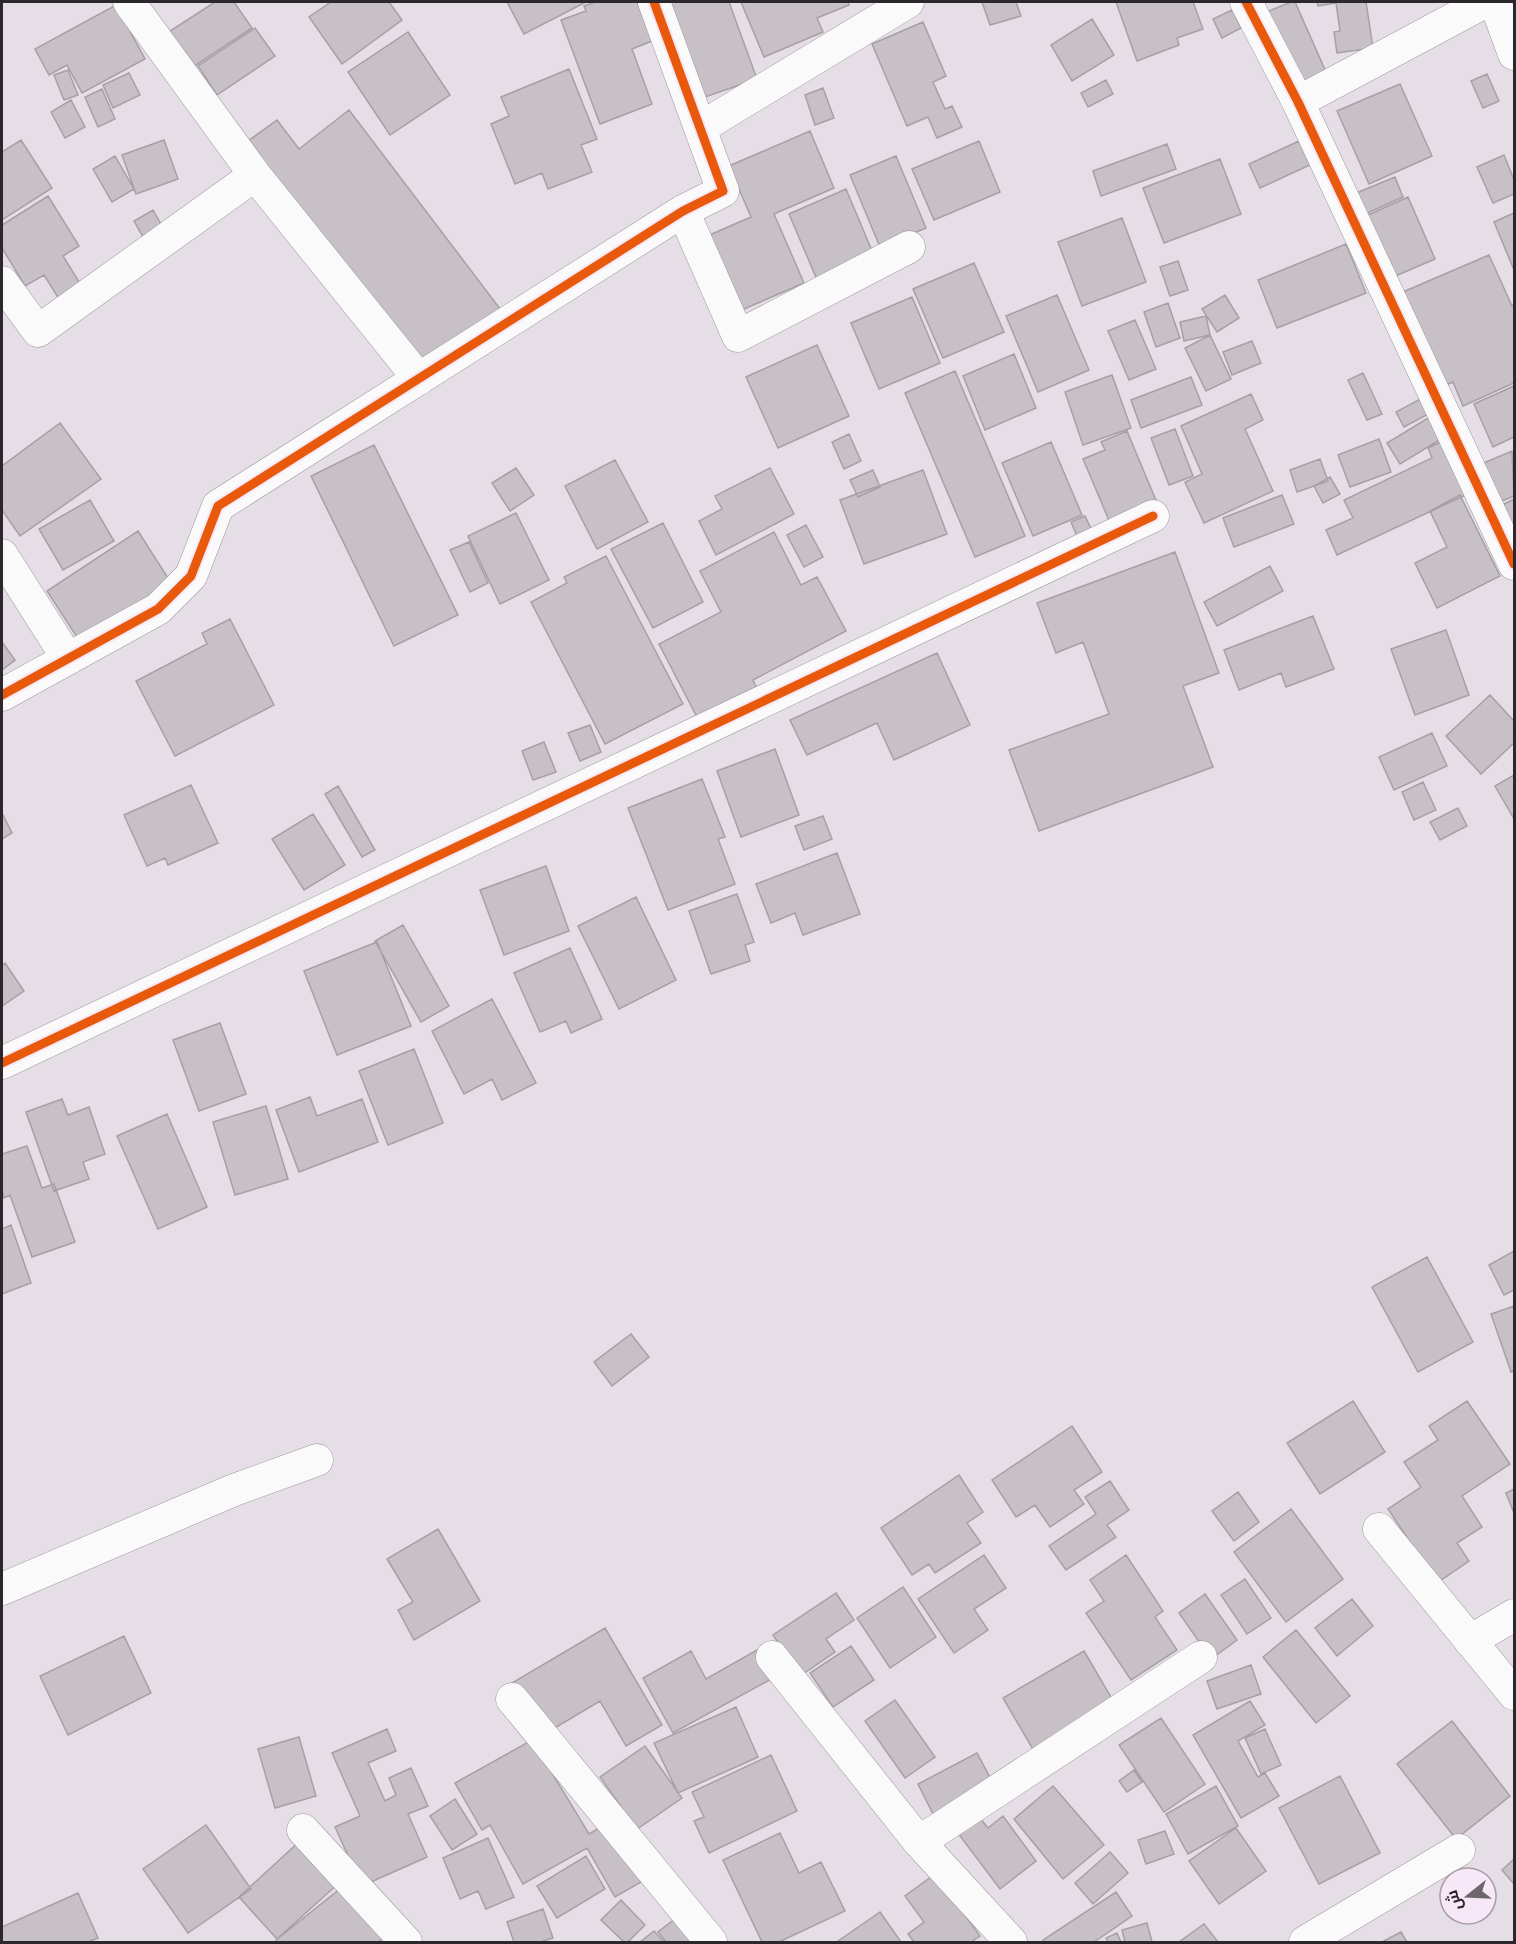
<svg xmlns="http://www.w3.org/2000/svg" width="1516" height="1944" viewBox="0 0 1516 1944" font-family="'Source Sans 3',Cairo,sans-serif">
	<style>
		.building { fill: #c7c1c7; stroke: #a6a0a6; stroke-width: 1.5 }
		.lines { fill: none; stroke-linecap: round; stroke-linejoin: round }
		.minor-casing { stroke: #9d989d; stroke-width: 33 }
		.minor { stroke: #fbfafb; stroke-width: 32 }
		.cycleway-casing { stroke: #f6e8f6; stroke-width: 13 }
		.cycleway { stroke: #e8590c; stroke-width: 9 }
	</style>
	<rect width="100%" height="100%" fill="#e6dee6"/>
	<path class="building" d="M215,2h19l18,26 -62,41 -23,-36z
		M331,2h58l13,18 -60,44 -33,-47z
		M507,2h79l-62,32z
		M595,2h42l15,39 -20,8 20,55 -52,20 -39,-104 25,-9 -2,-5z
		M664,2h65l28,77 -58,20z
		M741,2h107l1,3 -32,13 6,14 -59,25z
		M982,2h34l5,14 -31,9z
		M1116,2h77l10,27 -26,9 2,7 -42,16z
		M1291,2h4l31,70 -30,14 -32,-73z
		M1317,2h49l7,46 -36,5 -3,-21 6,-1 -4,-28 -18,3z
		M116,5l29,54 -63,34 -15,-28 -18,10 -14,-26z
		M1232,10l9,18 -19,10 -9,-19z
		M1092,19l22,36 -42,26 -21,-36z
		M923,22l23,54 -13,6 12,27 7,-3 10,21 -25,11 -9,-21 -21,9 -35,-82z
		M255,28l20,28 -58,39 -19,-29z
		M408,32l42,63 -60,40 -42,-63z
		M569,69l28,70 -16,6 11,27 -44,17 -6,-16 -27,11 -24,-60 18,-8 -8,-19z
		M68,70l10,25 -14,5 -10,-25z
		M129,73l11,22 -27,13 -10,-23z
		M1487,74l12,27 -16,7 -12,-27z
		M1106,80l7,14 -25,13 -7,-14z
		M1400,84l32,72 -63,28 -32,-73z
		M823,88l11,30 -19,7 -10,-30z
		M102,89l13,30 -17,8 -13,-30z
		M71,100l14,27 -20,11 -14,-26z
		M349,110l152,200 -82,64 -175,-230 33,-24 22,29z
		M810,131l24,57 -60,26 30,69 -67,29 -32,-75 46,-20 -22,-51z
		M21,140l31,48 -50,32v-68z
		M164,140l14,39 -42,15 -14,-39z
		M979,141l21,51 -66,28 -22,-51z
		M1299,141l11,24 -50,23 -11,-24z
		M1167,144l9,25 -75,27 -8,-25z
		M1504,155l10,25v14l-21,9 -16,-36z
		M115,156l19,33 -22,13 -19,-33z
		M896,156l30,72 -46,19 -30,-72z
		M1220,159l21,55 -77,29 -21,-55z
		M1395,177l8,20 -40,18 -9,-21z
		M846,189l29,69 -57,24 -29,-68z
		M48,196l31,50 -16,10 23,37 -22,14 -20,-32 -19,11 -23,-38v-23z
		M1408,197l27,62 -42,18 -27,-61z
		M153,210l13,23 -19,11 -13,-23z
		M1514,213v57l-20,-48z
		M1122,218l24,64 -64,24 -24,-64z
		M1346,244l20,49 -89,35 -19,-48z
		M1489,255l23,51 2,-2v79l-51,23 -10,-24 -16,7 -41,-94z
		M1178,261l10,29 -18,6 -10,-29z
		M974,263l30,69 -61,26 -30,-69z
		M1057,295l32,75 -51,22 -32,-76z
		M1225,295l14,23 -22,14 -15,-23z
		M912,297l28,66 -61,26 -28,-66z
		M1168,303l12,35 -24,9 -12,-35z
		M1206,316l4,19 -26,6 -4,-19z
		M1135,320l21,49 -27,11 -21,-49z
		M1210,335l21,44 -25,12 -21,-43z
		M1252,341l9,22 -29,12 -9,-23z
		M817,345l32,71 -71,32 -32,-71z
		M1014,354l22,54 -51,22 -22,-54z
		M955,371l70,165 -50,21 -70,-164z
		M1363,373l19,41 -15,6 -19,-40z
		M1112,375l19,53 -48,17 -18,-53z
		M1191,377l11,28 -61,23 -10,-28z
		M1514,386v51l-21,10 -19,-43z
		M1251,394l12,26 -18,9 28,62 -69,32 -19,-41 17,-8 -21,-48z
		M1426,396l8,15 -30,16 -8,-15z
		M1433,415l13,21 -46,28 -13,-21z
		M60,423l41,56 -81,57 -18,-26v-44z
		M1175,429l18,47 -24,9 -18,-47z
		M1127,431l31,74 -47,20 -28,-66 22,-9 -4,-8z
		M849,434l12,27 -17,8 -12,-27z
		M1379,439l12,33 -41,15 -12,-32z
		M1445,440l25,53 -133,62 -11,-25 27,-12 -9,-18 88,-42 -4,-10z
		M1051,442l31,73 -49,21 -31,-73z
		M374,445l84,170 -64,31 -83,-170z
		M1512,451l2,45 -19,8 -16,-39z
		M1320,459l8,22 -31,11 -7,-22z
		M615,460l33,62 -51,27 -32,-63z
		M516,468l18,27 -24,16 -18,-28z
		M770,468l24,46 -78,41 -17,-34 23,-12 -7,-13z
		M873,470l7,17 -22,10 -8,-17z
		M923,470l24,64 -83,30 -24,-64z
		M1330,477l10,17 -17,9 -9,-17z
		M1282,495l12,29 -60,23 -11,-29z
		M1460,495l40,81 -63,32 -22,-45 32,-16 -17,-36z
		M1514,499v47l-16,-39z
		M90,500l24,41 -51,29 -24,-41z
		M516,513l33,67 -49,24 -32,-68z
		M1085,516l11,23 -15,7 -10,-24z
		M663,523l40,79 -50,26 -42,-79z
		M806,525l17,32 -19,10 -17,-32z
		M138,531l35,55 -91,59 -35,-54z
		M774,532l27,53 16,-8 29,54 -93,49 4,9 -59,30 -39,-75 62,-32 -21,-41z
		M469,542l19,41 -18,9 -20,-42z
		M1175,552l44,121 -36,13 30,81 -174,64 -30,-81 100,-36 -26,-72 -27,11 -19,-50z
		M606,556l77,148 -78,40 -74,-142 36,-19 -3,-6z
		M1270,566l13,25 -66,35 -13,-24z
		M1313,616l21,53 -48,18 -5,-14 -42,17 -15,-40z
		M230,619l44,86 -99,51 -39,-75 71,-37 -5,-11z
		M1446,630l23,65 -54,20 -24,-66z
		M2,642l13,18 -13,10z
		M937,653l33,72 -76,35 -17,-37 -70,32 -17,-35z
		M1490,695l24,26v22l-33,31 -35,-38z
		M590,725l11,27 -21,9 -12,-28z
		M1432,733l15,33 -53,24 -15,-33z
		M544,742l12,30 -23,8 -11,-29z
		M775,749l24,66 -58,22 -24,-66z
		M1514,775v44l-19,-33z
		M702,779l23,58 -7,2 17,45 -67,26 -40,-102z
		M1423,782l13,28 -22,10 -12,-28z
		M191,785l27,58 -50,22 -3,-7 -18,8 -23,-51z
		M338,786l37,64 -13,7 -37,-63z
		M1458,808l9,18 -27,14 -10,-18z
		M2,813l10,20 -10,6z
		M313,814l32,51 -41,25 -32,-51z
		M823,816l9,23 -28,11 -9,-24z
		M837,853l23,61 -57,21 -8,-22 -24,10 -15,-39z
		M546,866l23,65 -65,24 -24,-65z
		M737,894l17,48 -9,3 5,16 -39,13 -22,-63z
		M636,897l40,83 -57,29 -41,-83z
		M403,925l46,81 -28,16 -46,-81z
		M377,942l34,84 -74,29 -33,-84z
		M570,948l32,71 -31,14 -5,-12 -26,11 -26,-59z
		M5,963l19,28 -22,15v-40z
		M492,999l44,84 -34,17 -10,-21 -28,15 -32,-63z
		M220,1023l26,71 -47,17 -26,-71z
		M414,1049l29,74 -55,22 -29,-74z
		M310,1097l7,19 45,-17 16,43 -79,30 -23,-62z
		M62,1099l6,16 21,-8 16,47 -22,8 6,17 -35,12 -28,-79z
		M266,1106l22,73 -53,16 -22,-73z
		M167,1114l40,93 -49,22 -41,-93z
		M27,1146l15,42 12,-4 21,58 -43,15 -22,-62 -6,3 -2,-8v-36z
		M11,1225l20,58 -29,11v-65z
		M1514,1251v39l-10,5 -15,-30z
		M1427,1257l46,85 -55,30 -46,-85z
		M1514,1306v65l-3,1 -20,-58z
		M631,1334l18,23 -37,29 -18,-24z
		M1353,1401l32,51 -65,42 -33,-51z
		M1467,1401l43,63 -48,32 20,31 -25,16 12,18 -32,22 -49,-74 33,-22 -17,-25 34,-22 -9,-14z
		M1072,1426l30,46 -28,18 10,14 -34,23 -15,-22 -19,12 -24,-37z
		M959,1475l24,37 -16,11 14,20 -46,30 -6,-9 -17,11 -31,-47z
		M1110,1481l19,29 -22,15 9,12 -50,33 -17,-24 47,-32 -11,-17z
		M1514,1489v24l-8,-20z
		M1238,1492l21,30 -25,19 -22,-30z
		M1291,1509l52,70 -57,43 -52,-70z
		M438,1529l42,72 -66,39 -16,-30 15,-8 -26,-43z
		M984,1555l22,33 -32,21 14,21 -34,23 -36,-54z
		M1126,1555l37,56 -8,6 22,33 -46,30 -45,-67 18,-12 -14,-21z
		M1245,1579l26,39 -24,16 -26,-39z
		M903,1587l33,50 -46,31 -33,-50z
		M836,1593l18,27 -28,19 9,13 -35,24 -27,-41z
		M1205,1594l32,46 -26,19 -32,-46z
		M1352,1599l21,27 -36,30 -22,-28z
		M605,1628l57,97 -36,21 -26,-45 -57,34 -31,-52z
		M1296,1630l54,66 -34,27 -53,-66z
		M124,1636l27,57 -83,42 -28,-59z
		M851,1646l23,34 -41,27 -23,-34z
		M757,1650l16,28 -100,55 -30,-55 48,-27 15,28z
		M1084,1651l31,53 -81,47 -31,-53z
		M1251,1665l10,29 -44,15 -10,-28z
		M895,1700l40,57 -30,21 -40,-57z
		M1250,1701l15,24 -27,16 20,36 7,-4 14,23 -38,22 -48,-83z
		M736,1707l22,50 -80,36 -24,-50z
		M1161,1718l44,66 -41,28 -45,-67z
		M1452,1721l58,75 -54,43 -59,-75z
		M387,1729l9,22 -28,12 17,38 11,-6 -7,-17 22,-10 17,38 -20,8 19,43 -65,29 -27,-59 25,-11 -28,-63z
		M1265,1729l16,36 -20,9 -16,-36z
		M299,1737l17,59 -41,12 -17,-59z
		M532,1740l57,94 19,-11 33,59 -26,15 -28,-49 -64,36 -33,-59 -8,5 -27,-47z
		M645,1746l37,52 -52,36 -17,-24 7,-5 -20,-28z
		M977,1753l16,30 -60,31 -15,-30z
		M771,1755l26,56 -88,42 -15,-32 10,-4 -12,-25z
		M1134,1770l8,12 -15,10 -8,-11z
		M1340,1776l40,77 -61,31 -40,-76z
		M1053,1786l51,59 -41,34 -49,-60z
		M1216,1786l22,40 -50,28 -22,-40z
		M455,1799l22,35 -25,16 -22,-34z
		M975,1812l13,16 15,-12 33,45 -36,28 -46,-61z
		M206,1825l45,64 -63,44 -45,-64z
		M1236,1828l30,43 -47,33 -30,-43z
		M1165,1831l9,23 -28,10 -8,-24z
		M780,1833l19,40 22,-11 24,49 -66,31h-17l-39,-82z
		M488,1838l26,59 -28,12 -8,-18 -18,8 -17,-41z
		M301,1840l39,42 -63,57 -38,-42z
		M1110,1852l18,21 -35,31 -18,-21z
		M586,1856l19,33 -48,29 -20,-32z
		M1514,1859v25l-12,-14z
		M935,1874l45,62 -9,6h-57l-6,-8 16,-12 -19,-26z
		M346,1884l41,51 -9,7h-100l-2,-2z
		M1116,1892l16,24 -38,26h-50l-1,-2z
		M78,1893l20,45 -10,4h-86v-15z
		M621,1900l24,25 -17,17h-4l-23,-22z
		M543,1909l10,29 -13,4h-26l-7,-20z
		M880,1912l21,30h-62l-1,-1z
		M680,1915l16,21 -9,6h-21l-8,-10z
		M1147,1923l5,19h-27l-3,-12z
		M1204,1924l14,18h-39z
		M654,1931l10,11h-24z
		M1401,1932l6,10h-25z
		M1117,1933l4,9h-13l-2,-4z"/>
	<g class="lines">
		<defs>
			<path id="minor" d="M129,2l126,173 164,204
				M1246,2l52,100 216,462
				M1495,2l19,52
				M1298,102l187,-100
				M700,128l208,-126
				M683,211l55,125 171,-89
				M2,282l36,49 217,-156
				M2,555l66,104
				M2,695l156,-86 33,-33 27,-70 465,-295 40,-20 -69,-189
				M2,1063l1151,-547
				M1379,1529l135,165
				M2,1589l232,-99 83,-30
				M1470,1641l44,-26
				M772,1657l147,185 92,100
				M512,1699l199,243
				M303,1830l103,112
				M919,1842l282,-185
				M1305,1942l154,-92"/>
		</defs>
		<use href="#minor" class="minor-casing"/>
		<use href="#minor" class="minor"/>
		<defs>
			<path id="cycleway" d="M1246,2l52,100 216,462
				M2,695l156,-86 33,-33 27,-70 465,-295 40,-20 -69,-189
				M2,1063l1151,-547"/>
		</defs>
		<use href="#cycleway" class="cycleway-casing"/>
		<use href="#cycleway" class="cycleway"/>
	</g>
	<rect width="1516" height="1944" fill="none" stroke="#2c272c" stroke-width="6"/>
	<g transform="translate(1468 1896) rotate(252)"><circle r="28" fill="#f6e8f6" stroke="#a59ba5" stroke-width="1.5"/>
	<path d="M0-4.5L10 22L0 15L-10 22Z" fill="#6d676d"/>
	<text y="-9" font-size="16" font-weight="bold" text-anchor="middle" fill="#2c272c">ش</text>
	</g>
</svg>
